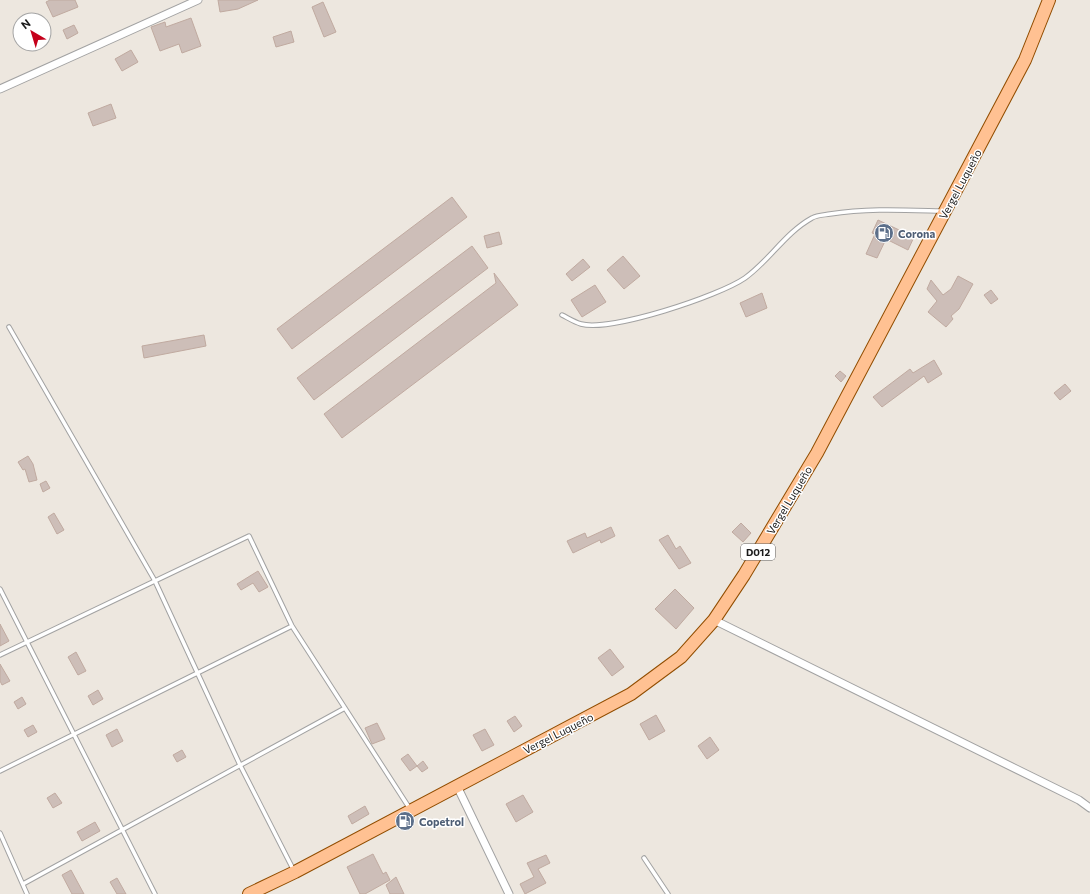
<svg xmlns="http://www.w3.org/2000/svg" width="1090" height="894" viewBox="0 0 1090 894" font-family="Commissioner,sans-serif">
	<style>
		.building { fill: #cdbeb8; stroke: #c0aaa0 }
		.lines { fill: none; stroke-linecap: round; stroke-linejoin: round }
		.service-casing { stroke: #a2a2a2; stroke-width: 5.5 }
		.minor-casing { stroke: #a2a2a2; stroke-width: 9 }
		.primary-casing { stroke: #914d00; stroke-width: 14 }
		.service { stroke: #fff; stroke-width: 3.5 }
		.minor { stroke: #fff; stroke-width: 7 }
		.primary { stroke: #ffc192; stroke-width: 12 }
		.labels { text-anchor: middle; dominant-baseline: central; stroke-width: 3; stroke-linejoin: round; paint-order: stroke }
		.shield { fill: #fff; stroke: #5f5f5f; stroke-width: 1 }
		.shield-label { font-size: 10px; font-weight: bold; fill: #1b1b1b }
		.street-label { font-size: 11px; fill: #1b1b1b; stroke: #fff }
		.service-label { font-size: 11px; font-weight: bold; fill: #4e5e75; stroke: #fff; text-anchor: start }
	</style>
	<rect width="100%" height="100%" fill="#ede7df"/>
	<path class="building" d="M50,0h25l3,7 -25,10 -7,-15z
		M218,0h40l-20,9 -18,3z
		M323,2l13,30 -12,5 -12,-30z
		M191,18l10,28 -19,7 -3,-9 -19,7 -9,-24 14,-5 1,5z
		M74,25l4,8 -11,6 -4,-9z
		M291,31l3,11 -18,5 -3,-10z
		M131,50l7,12 -16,9 -7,-12z
		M111,104l5,14 -23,8 -5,-13z
		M452,197l15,20 -175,132 -15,-20z
		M878,220l36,17 -6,13 -22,-11 -9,19 -11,-4 9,-20 -3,-1z
		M499,232l3,12 -15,4 -3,-12z
		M472,246l16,22 -174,132 -17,-22z
		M623,256l17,20 -16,13 -17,-19z
		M583,259l7,8 -18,14 -6,-7z
		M494,273l24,32 -176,133 -18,-24 172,-131z
		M958,276l15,8 -14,25 -8,7 2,3 -7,8 -18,-15 9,-11 -10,-12 4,-9 12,15 8,-6z
		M595,285l11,17 -24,15 -11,-17z
		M991,290l7,9 -7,5 -7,-9z
		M762,293l5,15 -21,9 -6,-14z
		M204,335l2,11 -62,12 -2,-12z
		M934,360l8,14 -14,9 -4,-7 -42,31 -9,-10 37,-28 3,4z
		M840,371l6,5 -5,6 -6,-6z
		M1065,384l6,7 -11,9 -6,-7z
		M28,456l5,8 4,16 -8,2 -4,-13 -2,1 -5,-8z
		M46,481l4,7 -7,4 -3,-8z
		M54,513l10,17 -7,4 -9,-17z
		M741,523l10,10 -8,9 -11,-10z
		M611,527l4,9 -14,7 -1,-3 -27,13 -6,-12 18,-8 2,5z
		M668,535l8,14 4,-3 11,17 -12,6 -20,-29z
		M258,571l10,16 -9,5 -6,-9 -12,7 -4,-6z
		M675,589l19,19 -18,21 -21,-20z
		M0,624l9,17 -9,5z
		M610,649l14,18 -12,9 -14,-18z
		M76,652l10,19 -8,4 -10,-18z
		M0,664l10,17 -8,4 -2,-4z
		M98,690l5,9 -10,6 -5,-9z
		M22,697l4,7 -8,5 -4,-7z
		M656,715l9,16 -16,9 -9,-16z
		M515,716l7,10 -8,6 -7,-11z
		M377,723l8,16 -13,5 -7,-16z
		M33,725l4,7 -9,5 -4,-7z
		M117,729l6,12 -11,6 -6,-12z
		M485,729l9,16 -12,6 -9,-16z
		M710,737l9,13 -12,9 -9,-13z
		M182,750l4,7 -9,5 -4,-7z
		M408,754l9,12 -7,5 -9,-12z
		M423,761l5,7 -6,4 -5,-6z
		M55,793l7,10 -9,5 -6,-10z
		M523,795l10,17 -17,10 -10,-18z
		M365,806l4,8 -17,10 -4,-8z
		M95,822l5,9 -18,10 -5,-9z
		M373,854l10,20 3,-2 4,8 -25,14h-5l-13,-27z
		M546,855l4,8 -12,6 8,14 -21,11 -5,-10 14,-7 -7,-14z
		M71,870l13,24h-12l-10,-19z
		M396,877l8,17h-14l-4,-9z
		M117,878l9,16h-9l-7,-12z"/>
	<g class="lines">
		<defs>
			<path id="service" d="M562,315c6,3 12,7 19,9 30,8 138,-28 164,-46 25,-18 40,-45 67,-60 5,-3 12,-3 18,-4 37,-6 74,-4 111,-3
				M9,327l146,254 85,184 53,104
				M0,589l155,305
				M0,655l249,-119 43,90 118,183
				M0,771l292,-145
				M0,833l27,61
				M644,858l24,36
				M23,884l322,-176"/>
			<path id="minor" d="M0,89l198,-89
				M714,620l365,180 11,8
				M457,786l52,108"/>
			<path id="primary" d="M249,894l46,-22 336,-178 50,-37 33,-37 30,-45 73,-122 208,-393 24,-60"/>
		</defs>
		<use href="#service" class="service-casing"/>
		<use href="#minor" class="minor-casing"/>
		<use href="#primary" class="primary-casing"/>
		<use href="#service" class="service"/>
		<use href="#minor" class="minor"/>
		<use href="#primary" class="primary"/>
	</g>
	<defs>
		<symbol id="fuel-disc" viewBox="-11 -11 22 22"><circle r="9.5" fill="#5c6f8a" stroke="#fff"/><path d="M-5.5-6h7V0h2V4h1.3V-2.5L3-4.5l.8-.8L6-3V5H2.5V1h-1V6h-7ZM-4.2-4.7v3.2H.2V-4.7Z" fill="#fff"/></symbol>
	</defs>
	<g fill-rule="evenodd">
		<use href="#fuel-disc" x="873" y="222" width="22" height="22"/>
		<use href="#fuel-disc" x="394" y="810" width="22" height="22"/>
	</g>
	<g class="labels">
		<rect class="shield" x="741" y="544" width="34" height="16" rx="3"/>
		<g class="shield-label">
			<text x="758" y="552">D012</text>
		</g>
		<g class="street-label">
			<text transform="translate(960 184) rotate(-62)">Vergel Luqueño</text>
			<text transform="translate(789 500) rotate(-59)">Vergel Luqueño</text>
			<text transform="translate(558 733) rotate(-27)">Vergel Luqueño</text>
		</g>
		<g class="service-label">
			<text x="898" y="233">Corona</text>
			<text x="419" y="821">Copetrol</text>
		</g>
	</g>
	<g transform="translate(32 32) rotate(322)"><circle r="19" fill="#ffffff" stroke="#a4a4a4"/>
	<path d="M0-3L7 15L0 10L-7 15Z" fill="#c5001b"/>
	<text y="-6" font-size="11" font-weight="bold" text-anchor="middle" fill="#1b1b1b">N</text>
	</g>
</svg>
